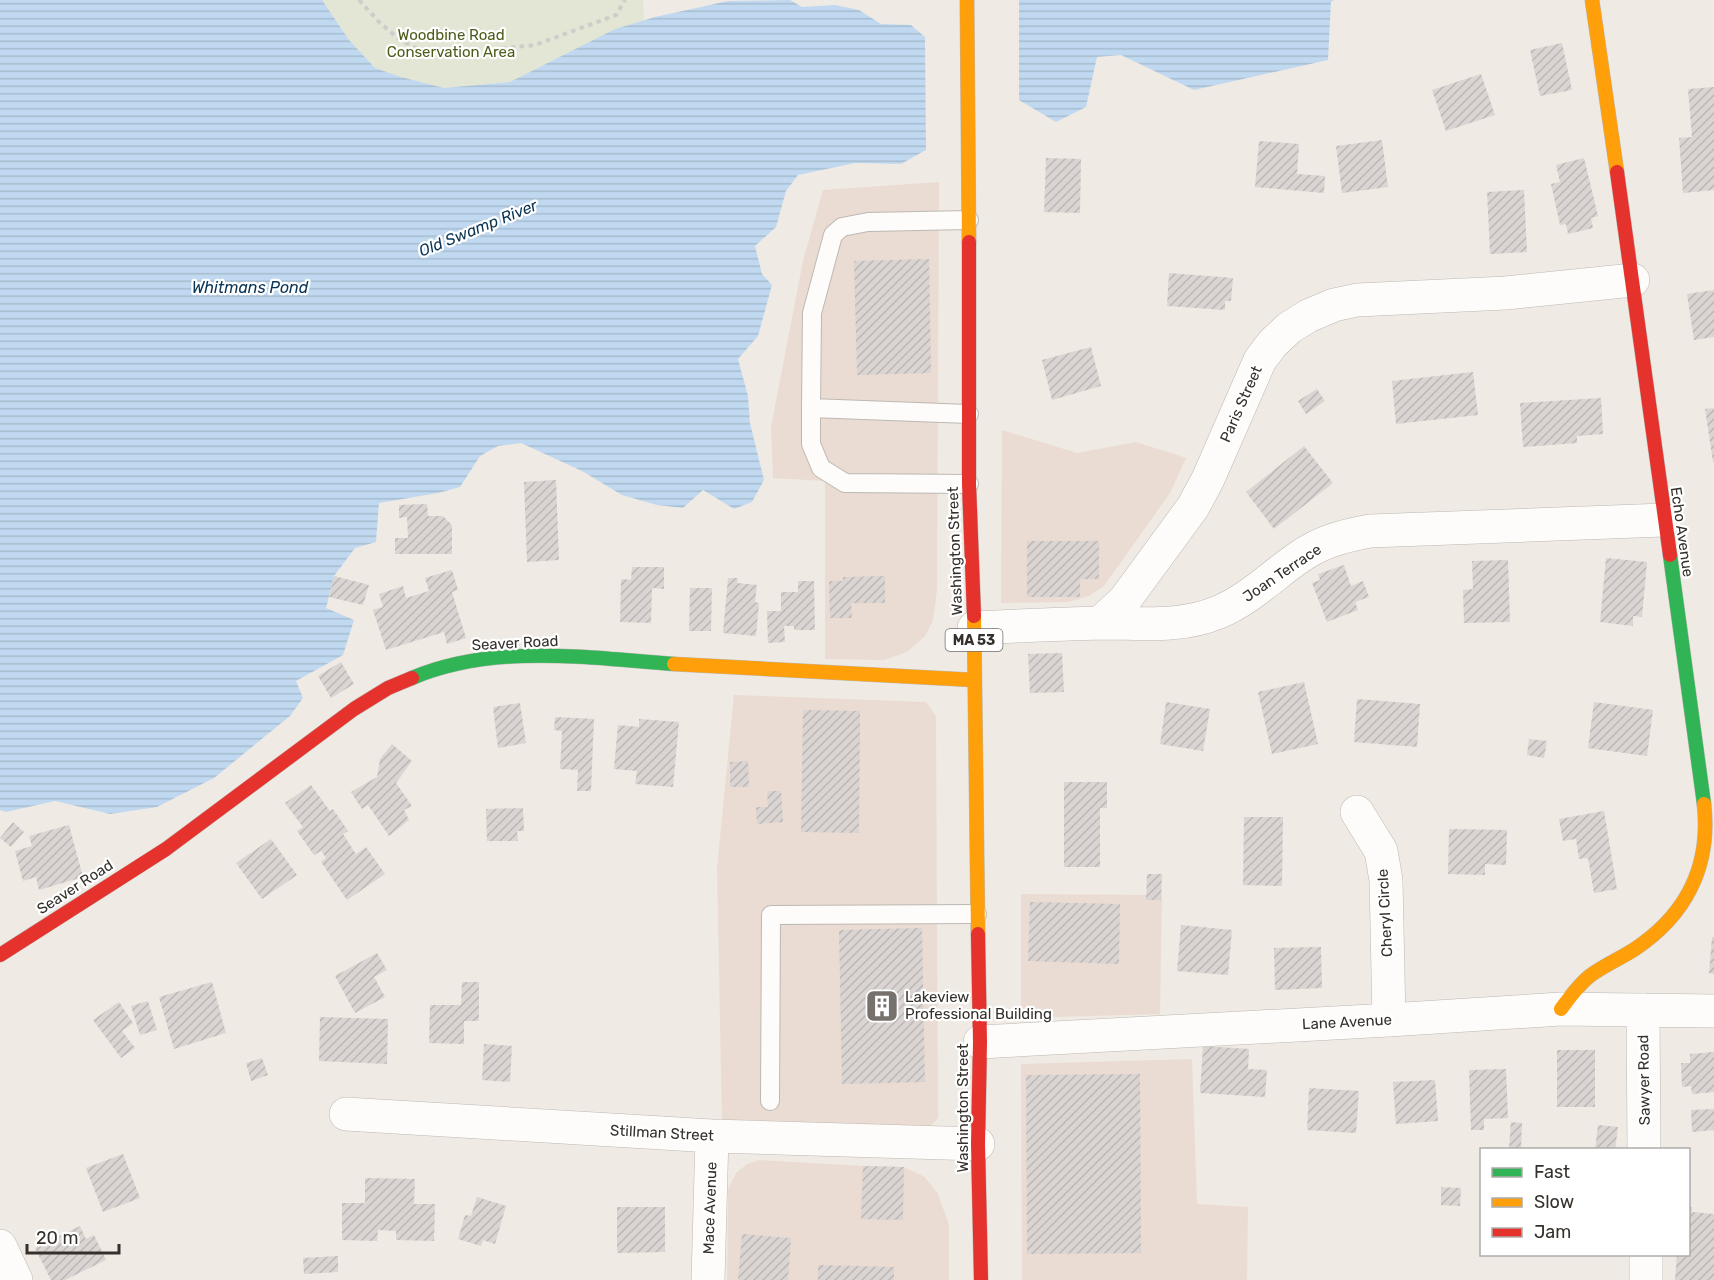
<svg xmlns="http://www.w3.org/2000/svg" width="1714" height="1280" viewBox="0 0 1714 1280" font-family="Rubik,sans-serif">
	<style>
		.commercial { fill: #eadcd2 }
		.park { fill: #e3e6d4 }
		.water { fill: url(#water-rules) }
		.building { fill: url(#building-hatch) }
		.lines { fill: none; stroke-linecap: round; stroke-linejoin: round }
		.lane-casing { stroke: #bdb8b2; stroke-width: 20 }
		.street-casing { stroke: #bdb8b2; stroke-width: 34 }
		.fast-casing { stroke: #bdb8b2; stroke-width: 15 }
		.slow-casing { stroke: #bdb8b2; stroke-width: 15 }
		.jam-casing { stroke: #bdb8b2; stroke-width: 15 }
		.path { stroke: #cfccca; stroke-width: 4; stroke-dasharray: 4.5 4.5; stroke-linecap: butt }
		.lane { stroke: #fdfcfb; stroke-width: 18 }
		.street { stroke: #fdfcfb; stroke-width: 33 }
		.fast { stroke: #30b455; stroke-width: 14 }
		.slow { stroke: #ff9f0a; stroke-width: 14 }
		.jam { stroke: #e5322d; stroke-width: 14 }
		.labels { text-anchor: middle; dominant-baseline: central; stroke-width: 4.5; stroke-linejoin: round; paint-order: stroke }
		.shield { fill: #fff; stroke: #726e6b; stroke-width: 1.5 }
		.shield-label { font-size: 14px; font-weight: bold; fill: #35302b }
		.park-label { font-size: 15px; fill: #4c5d1b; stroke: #fff }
		.street-label { font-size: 15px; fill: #35302b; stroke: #fff }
		.poi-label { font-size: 15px; fill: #35302b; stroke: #fff; text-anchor: start }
		.water-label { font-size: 16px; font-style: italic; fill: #093455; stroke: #fff }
	</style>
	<defs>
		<pattern id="water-rules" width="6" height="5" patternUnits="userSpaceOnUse" patternTransform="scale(1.5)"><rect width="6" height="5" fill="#c1d9f0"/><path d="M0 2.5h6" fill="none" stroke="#a6bbce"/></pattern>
		<pattern id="building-hatch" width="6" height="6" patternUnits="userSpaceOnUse" patternTransform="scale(1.5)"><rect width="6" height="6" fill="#dad4d3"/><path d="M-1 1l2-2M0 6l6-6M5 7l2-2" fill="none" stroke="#bcb6b5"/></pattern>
	</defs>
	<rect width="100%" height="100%" fill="#f0eae4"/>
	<path class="commercial" d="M939,182l-2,408 -4,31 -8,15 -18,16 -23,8 -59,-1v-178l-52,-3 -2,-51 32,-166 20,-71z
		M1002,430l75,23 59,-11 50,16 -16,35 -66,93 -15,10 -20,6 -68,1z
		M734,695l192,7 10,14 2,402 -8,9 -208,-5 -5,-254z
		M1021,894l141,1 -2,119 -139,4z
		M1192,1059l5,145 51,3 -1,73h-225l-1,-216z
		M759,1160l104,6 41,1 21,10 13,17 11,31v55h-222l1,-91 8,-16 11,-9z"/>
	<path class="park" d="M322,0h321l1,20 -29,9 -105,53 -66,6 -43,-11 -26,-9 -26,-28z"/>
	<path class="water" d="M0,0h322l27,40 26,28 26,9 43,11 66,-6 105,-53 40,-12 73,-16 62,-1 12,7 33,-2 24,5 22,14 30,1 14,12 1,113 -25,14 -46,-1 -57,12 -12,16 -10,36 -21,19 7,28 10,11 -14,51 -20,23 10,37 2,27 14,57 -12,22 -18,7 -31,-19 -20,18 -26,-3 -35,-10 -40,-24 -61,-28 -23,3 -18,10 -20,31 -22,6 -59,10 -3,39 -21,6 -21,28 -8,32 28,12 -11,35 -47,26 7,17 -13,18 -76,62 -57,29 -47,7 -55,-13 -49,11 -6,-2z
		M1019,0h315l-3,2 -3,58 -134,30 -73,-35 -24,2 -11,50 -30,15 -37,-22z"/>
	<path class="building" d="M1562,43l10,47 -32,6 -10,-46z
		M1481,74l14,41 -49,16 -14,-41z
		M1714,87v103l-31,3 -4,-55 13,-1 -4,-48z
		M1382,140l6,47 -46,6 -6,-47z
		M1259,141l40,3 -2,30 28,2 -1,17 -69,-6z
		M1046,158l35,1 -1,54 -36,-1z
		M1584,158l14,58 -7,2 2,10 -25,6 -2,-10 -6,1 -9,-41 9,-2 -4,-17z
		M1524,190l3,62 -37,2 -3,-62z
		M929,259l2,114 -74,2 -3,-114z
		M1169,273l64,5 -2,23h-6v9l-58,-4z
		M1714,290v47l-20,3 -7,-46z
		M1091,347l10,39 -49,14 -10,-40z
		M1473,372l5,43 -82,9 -4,-43z
		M1317,389l8,12 -19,13 -8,-13z
		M1601,398l2,36 -26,2v7l-54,4 -3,-44z
		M1714,408v54h-1l-8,-53z
		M1304,446l29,37 -59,46 -28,-37z
		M556,480l3,80 -32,2 -3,-80z
		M427,504l1,12h15l9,9v29h-57v-16h13l-1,-21 -8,1v-13z
		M1027,541h72v38h-19v18h-53z
		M1606,558l41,4 -5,55 -9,-1v10l-33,-4z
		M1508,560l2,62 -46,1 -1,-33 10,-1 -1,-28z
		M1344,565l7,21 12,-5 6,16 -14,5 3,8 -31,12 -15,-39 8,-3 -2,-6z
		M632,567h32v22l-12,-1 -1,35 -31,-1 1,-43 10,1z
		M452,570l6,20 -6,2 14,46 -19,6 -3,-12 -58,18 -13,-40 10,-3 -4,-13 24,-8 3,12 23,-7 -4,-13z
		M334,576l35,9 -6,20 -34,-8z
		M885,576v27h-34l1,15h-22l-1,-37h14v-4z
		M728,578h10l-1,5 20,2 -2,17 4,1 -3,33 -33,-3z
		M798,581h16l1,49h-21v-4h-10l1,16 -17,1 -1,-32h14v-19h17z
		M690,588h22l-1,43h-22z
		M1062,653l2,39 -34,1 -2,-39z
		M341,662l13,22 -23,14 -13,-22z
		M1304,682l14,62 -46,10 -14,-62z
		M1357,699l63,5 -3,43 -63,-5z
		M1166,702l44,7 -7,42 -43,-7z
		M1594,702l59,8 -6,46 -59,-8z
		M520,703l6,40 -28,5 -5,-41z
		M803,710l57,1 -1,122 -58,-1z
		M555,717l39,2 -3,72h-14l1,-21 -18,-1 2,-38 -8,-1z
		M639,719l40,3 -6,65 -38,-3 2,-13 -23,-2 4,-44 21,2z
		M1529,739l18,2 -3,17 -17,-3z
		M392,744l20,17 -16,22 16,23 -8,4 5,10 -20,16 -21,-31 -6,4 -11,-17 26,-15 3,-18z
		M748,761l1,26h-19v-25z
		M1064,782h43v26h-7v59h-36z
		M311,785l19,26 3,-2 15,22 -5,3 13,20 10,-7 19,27 -38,26 -26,-38 5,-4 -5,-7 -7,4 -17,-24 6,-4 -18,-24z
		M767,791h14l2,31 -26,2 -1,-17h12z
		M523,808l1,23h-7l1,10h-31l-1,-32z
		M1604,811l13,78 -23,4 -6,-35 -9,1 -3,-20 -13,2 -4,-22z
		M1244,817h39l-1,69 -39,-1z
		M13,822l11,10 -13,15 -11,-9z
		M69,825l14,52 -44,13 -3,-13 -13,4 -8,-30 17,-5 -3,-10z
		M1449,829l58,1 -1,35 -21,-1v11l-37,-1z
		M271,839l26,36 -35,24 -26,-36z
		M1147,874h15l-1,26h-15z
		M1030,902l90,2 -1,60 -91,-3z
		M1181,925l51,5 -4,45 -51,-4z
		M922,928l3,154 -83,2 -3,-154z
		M1712,937h2v37l-5,-1z
		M1321,947l1,41 -47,2 -1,-42z
		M377,953l10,17 -13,7 11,20 -30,16 -20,-37z
		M212,982l14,51 -52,16 -15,-52z
		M462,982h17v39h-15v23l-35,-1 1,-38h31z
		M148,1001l9,29 -17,5 -9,-29z
		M119,1002l14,21 -11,8 13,17 -14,10 -28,-38z
		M320,1017l68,2 -1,45 -68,-3z
		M484,1044l28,2 -2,36 -28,-2z
		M1203,1046l46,3 -1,20 19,1 -2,27 -65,-4z
		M1557,1050h38v57h-38z
		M1714,1052v40l-22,2 -1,-8 -9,1 -1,-24h9v-9z
		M262,1058l6,17 -17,6 -5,-18z
		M1506,1069l2,49 -24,1v11h-13l-2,-60z
		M1140,1074l1,179 -114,1 -1,-179z
		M1435,1080l3,41 -42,3 -3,-42z
		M1309,1088l50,3 -3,42 -49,-3z
		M1714,1109v21l-22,2 -1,-22z
		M1511,1122l11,1 -1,26 -12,-1z
		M1598,1125l20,2 -3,23h-20z
		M123,1154l17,44 -37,14 -17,-44z
		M863,1166l41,1 -1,53 -42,-1z
		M365,1178l50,1 -1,25h21l-1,37 -38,-1v-9l-18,-1 -1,11 -35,-1v-37h23z
		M1441,1187l20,1 -1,18 -19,-1z
		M477,1197l29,9 -11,38 -12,-4 -2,6 -23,-7 7,-24 6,1z
		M617,1207h48v45l-48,1z
		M1688,1207h4v5l22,2v66h-39l2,-26h11z
		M80,1226l6,13 8,-4 12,25 -41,20h-14l-16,-32z
		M742,1234l49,4 -3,42h-50z
		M338,1256v16l-34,2 -1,-16z
		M818,1265l76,2v13h-76z"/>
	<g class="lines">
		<defs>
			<path id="lane" d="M811,408l1,-95 21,-78 9,-8 26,-5 101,-2
				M969,484l-124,-1 -24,-15 -10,-24v-36l158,6
				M770,1101l1,-186 206,-1"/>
			<path id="street" d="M1100,623l24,-22 69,-94 15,-28 52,-119 13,-17 16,-15 19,-12 26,-11 23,-5 149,-7 127,-13
				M974,628c42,-2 85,-4 128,-5 40,0 79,5 117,-11 29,-12 53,-36 79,-54 22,-16 45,-22 72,-27l294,-11
				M1357,812l24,39 5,29 3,140
				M1643,1010l1,140
				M980,1042l409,-22 172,-11 153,2
				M346,1114l366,22 266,8
				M0,1246l16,34
				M1646,1254v26
				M708,1280l4,-144"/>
			<path id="fast" d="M1670,555l34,249
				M412,678c82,-35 177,-20 262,-14"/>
			<path id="slow" d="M967,0l2,242
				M1592,0l25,172
				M974,616l4,318
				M674,664l300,16
				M1561,1009c9,-12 18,-25 30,-34 14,-10 30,-17 44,-26 51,-34 76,-83 69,-145"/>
			<path id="jam" d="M1617,172l53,383
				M969,242v242l5,132
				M978,934l2,108 -2,102 3,136
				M0,955l166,-106 188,-140 34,-21 24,-10"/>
		</defs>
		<use href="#lane" class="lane-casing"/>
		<use href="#street" class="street-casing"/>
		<use href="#fast" class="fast-casing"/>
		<use href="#slow" class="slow-casing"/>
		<use href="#jam" class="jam-casing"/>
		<path class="path" d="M359,0l20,22 21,18 20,10 57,3 29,-5 29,-3 81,-30 9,-15"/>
		<use href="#lane" class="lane"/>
		<use href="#street" class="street"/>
		<use href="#fast" class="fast"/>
		<use href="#slow" class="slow"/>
		<use href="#jam" class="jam"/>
	</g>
	<defs>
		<symbol id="building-square" viewBox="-11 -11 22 22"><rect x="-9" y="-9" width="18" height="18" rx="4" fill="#76716c" stroke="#fff"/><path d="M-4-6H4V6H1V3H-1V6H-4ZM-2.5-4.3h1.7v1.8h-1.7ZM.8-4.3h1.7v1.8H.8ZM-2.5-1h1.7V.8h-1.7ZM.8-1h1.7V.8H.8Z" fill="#fff"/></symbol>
	</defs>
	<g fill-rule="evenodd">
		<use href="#building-square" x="863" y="987" width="38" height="38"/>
	</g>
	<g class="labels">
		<rect class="shield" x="945.5" y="629" width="57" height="22" rx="4.5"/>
		<g class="shield-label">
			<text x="974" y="640">MA 53</text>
		</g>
		<g class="park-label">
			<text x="451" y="35">Woodbine Road<tspan x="451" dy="17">Conservation Area</tspan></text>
		</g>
		<g class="street-label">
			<text transform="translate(1241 404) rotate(-66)">Paris Street</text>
			<text transform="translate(1682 532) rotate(82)">Echo Avenue</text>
			<text transform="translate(955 551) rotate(-92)">Washington Street</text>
			<text transform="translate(1282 573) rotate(-34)">Joan Terrace</text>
			<text transform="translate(515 643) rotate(-3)">Seaver Road</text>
			<text transform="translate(75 887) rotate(-33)">Seaver Road</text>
			<text transform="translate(1385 913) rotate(-93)">Cheryl Circle</text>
			<text transform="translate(1347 1022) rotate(-3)">Lane Avenue</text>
			<text transform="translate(1644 1080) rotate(-91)">Sawyer Road</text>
			<text transform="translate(963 1108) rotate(-90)">Washington Street</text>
			<text transform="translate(662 1133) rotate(3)">Stillman Street</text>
			<text transform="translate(710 1208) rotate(-88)">Mace Avenue</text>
		</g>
		<g class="poi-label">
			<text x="905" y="997">Lakeview<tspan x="905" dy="17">Professional Building</tspan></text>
		</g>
		<g class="water-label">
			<text transform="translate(478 228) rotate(-22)">Old Swamp River</text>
			<text x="250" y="287">Whitmans Pond</text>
		</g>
	</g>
	<rect x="1480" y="1148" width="210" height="108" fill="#ffffff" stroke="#aeacaa" stroke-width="1.5"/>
	<rect x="1492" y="1168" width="30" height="9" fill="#30b455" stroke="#aeacaa" stroke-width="1.5"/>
	<text x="1534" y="1178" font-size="18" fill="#35302b">Fast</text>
	<rect x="1492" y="1198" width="30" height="9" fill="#ff9f0a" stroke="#aeacaa" stroke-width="1.5"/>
	<text x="1534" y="1208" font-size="18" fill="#35302b">Slow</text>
	<rect x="1492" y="1228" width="30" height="9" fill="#e5322d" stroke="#aeacaa" stroke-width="1.5"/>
	<text x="1534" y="1238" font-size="18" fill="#35302b">Jam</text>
	<path d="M27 1244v9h92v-9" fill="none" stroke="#35302b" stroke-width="3"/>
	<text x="36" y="1244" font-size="18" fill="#35302b" stroke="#ffffff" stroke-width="4.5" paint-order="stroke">20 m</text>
</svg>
